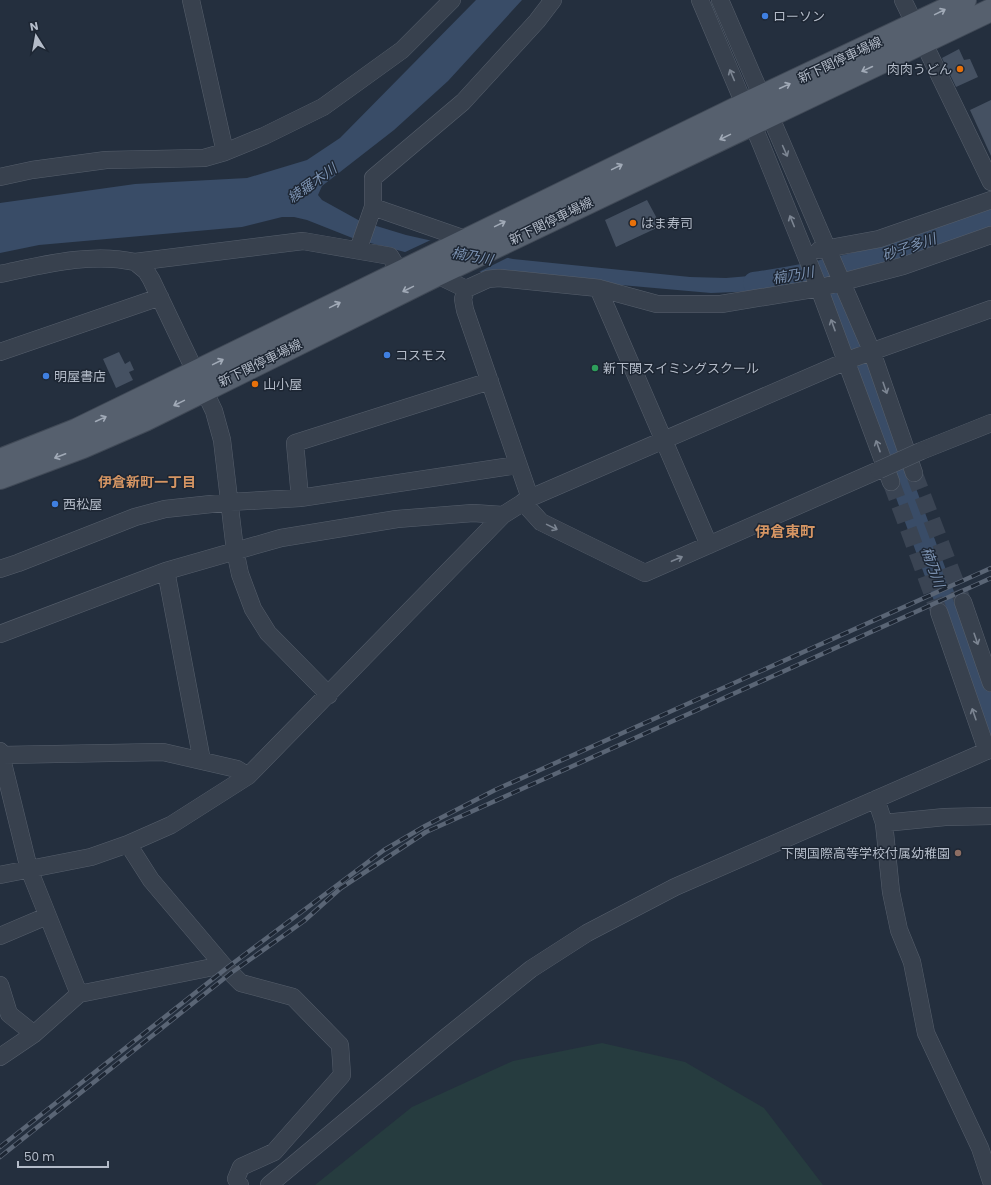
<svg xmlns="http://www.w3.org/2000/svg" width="991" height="1185" viewBox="0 0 991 1185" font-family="Poppins,'Noto Sans JP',sans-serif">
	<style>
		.green { fill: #263c3f }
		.water { fill: #394c67 }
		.pier { fill: #242f3e }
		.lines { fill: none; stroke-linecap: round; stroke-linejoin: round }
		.river { stroke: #394c67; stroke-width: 22 }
		.building { fill: #455162 }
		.minor-tunnel { stroke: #3a4453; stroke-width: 17; stroke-dasharray: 17 8; stroke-linecap: butt }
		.minor-casing { stroke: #565f6c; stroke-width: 18 }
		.major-casing { stroke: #414a57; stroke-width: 24 }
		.minor { stroke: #38414e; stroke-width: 17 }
		.major { stroke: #56606e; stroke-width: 22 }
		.rail-casing { stroke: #5a6575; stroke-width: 4.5 }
		.rail { stroke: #1d2633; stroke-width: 3; stroke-dasharray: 9; stroke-linecap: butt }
		.minor-bridge-casing { stroke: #565f6c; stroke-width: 18; stroke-linecap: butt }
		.minor-bridge { stroke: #38414e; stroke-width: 17 }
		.oneway { stroke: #a1aab7 }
		.oneway2 { stroke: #7c8592 }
		.shop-dot { fill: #3f7fe0; stroke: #1d2633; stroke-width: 1.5 }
		.food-dot { fill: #e8710a; stroke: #1d2633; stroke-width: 1.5 }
		.leisure-dot { fill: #2e9e5b; stroke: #1d2633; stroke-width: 1.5 }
		.education-dot { fill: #8d6e63; stroke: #1d2633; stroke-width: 1.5 }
		.labels { text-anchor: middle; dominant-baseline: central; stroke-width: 3; stroke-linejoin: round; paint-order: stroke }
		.poi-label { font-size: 13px; fill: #b4bcc9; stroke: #1d2633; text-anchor: start }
		.street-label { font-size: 13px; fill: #b4bcc9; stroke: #1d2633 }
		.water-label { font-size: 14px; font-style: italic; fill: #7c92b1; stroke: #1d2633 }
		.neighbourhood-label { font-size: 14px; font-weight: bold; fill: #d59563; stroke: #1d2633 }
		.quarter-label { font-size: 15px; font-weight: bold; fill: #d59563; stroke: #1d2633 }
	</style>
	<rect width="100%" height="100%" fill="#242f3e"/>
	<path class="green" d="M602,1043l83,19 79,46 59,77h-508l97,-78 101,-46z"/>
	<path class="water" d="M476,0h46l-74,81 -54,49 -72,56 -4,9 4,5 38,21 46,14 107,24 177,18 36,1 57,-5 1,14 -25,4 -48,2 -226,-20 -130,-34 -48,-19 -13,-3h-12l-40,10 -203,18 -39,8v-50l135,-19 112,-6 60,-18 33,-22z"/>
	<path class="pier" d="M433,239l78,17 -34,17 -74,-20z"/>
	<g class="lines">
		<path class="river" d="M824,270l167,454
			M754,283c41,-6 84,-14 125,-26 38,-11 75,-25 112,-39"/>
	</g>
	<path class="building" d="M959,49l5,11 6,-1 8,18 -22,10 -14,-29z
		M991,100v56l-21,-46z
		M647,200l14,26 -45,21 -11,-27z
		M119,352l6,12 5,-3 4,9 -5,2 4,8 -17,8 -13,-29z"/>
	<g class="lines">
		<path class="minor-tunnel" d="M914,473l49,129
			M891,482l48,130"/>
		<defs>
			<path id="minor" d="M191,0l34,152
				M700,0l61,144 58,144 72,194
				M720,0l152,352 42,121
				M903,0l88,182
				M0,177l32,-7 74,-10 98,-2 21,-6 39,-16 59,-29 79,-57 50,-50
				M373,207l95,33
				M358,250l15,-43v-29l90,-76 74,-81 16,-21
				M819,250l60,-11 112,-39
				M135,262l11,9 5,8 63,132 8,29 13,110 5,24 13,35 15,24 61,62
				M0,274c43,-9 91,-22 135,-12l168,-21 87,15 10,16
				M437,275l29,14
				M598,288l111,257
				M0,352l160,-55
				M921,451l70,-28
				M300,498l-5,-55 195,-62
				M530,498l-65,-188 -2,-11 3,-10 22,-10 11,-1 99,10 59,16h64l98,-16 84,-22 88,-31
				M523,502l18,20 104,51 234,-103
				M0,569l18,-6 117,-46 30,-8 65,-7 70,-4 218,-33
				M166,571l36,190
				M963,602l28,81
				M939,612l48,139
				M0,634l166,-63 115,-33 116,-19 76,-6 30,2
				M0,751l29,118 50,125
				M2,755l161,-3 74,17 11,7
				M876,799l8,24 7,69 8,38 13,32 14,71 54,115 11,33
				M884,823l61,-6 46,-1
				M128,844l23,36 72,85 18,18 52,14 47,48 2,30 -68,77 -33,15 -5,12 4,6
				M0,875l91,-18 37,-13 43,-19 77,-49 255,-261 27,-17 321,-139 140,-50
				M0,936l47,-20
				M0,985l9,29 25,20
				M0,1057l34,-23 45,-40 144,-29
				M269,1185l175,-146 87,-70 56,-36 88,-46 316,-138"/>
			<path id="major" d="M0,460l76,-30 669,-326 220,-104
				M0,478l83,-31 62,-27 292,-145 554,-265"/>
		</defs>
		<use href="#minor" class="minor-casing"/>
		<use href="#major" class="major-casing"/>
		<use href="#minor" class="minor"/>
		<use href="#major" class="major"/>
		<defs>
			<path id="rail" d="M0,1147l228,-180 156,-117 41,-24 70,-36 496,-222
				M0,1157l231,-184 73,-52 37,-33 85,-56 565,-254"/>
		</defs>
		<use href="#rail" class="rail-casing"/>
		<use href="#rail" class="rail"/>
		<defs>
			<path id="minor-bridge" d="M879,470l42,-19"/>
		</defs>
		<use href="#minor-bridge" class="minor-bridge-casing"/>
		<use href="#minor-bridge" class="minor-bridge"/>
	</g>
	<defs><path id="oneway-shaft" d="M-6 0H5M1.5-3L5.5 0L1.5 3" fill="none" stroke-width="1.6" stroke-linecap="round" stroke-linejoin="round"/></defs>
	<g class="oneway">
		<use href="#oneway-shaft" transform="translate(940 12) rotate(-26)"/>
		<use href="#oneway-shaft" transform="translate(867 69) rotate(155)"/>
		<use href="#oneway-shaft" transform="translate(785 86) rotate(-25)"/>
		<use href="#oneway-shaft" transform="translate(725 137) rotate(154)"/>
		<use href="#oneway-shaft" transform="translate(617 167) rotate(-26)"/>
		<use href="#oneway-shaft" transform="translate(500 224) rotate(-26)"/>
		<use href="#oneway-shaft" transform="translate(408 289) rotate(154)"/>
		<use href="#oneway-shaft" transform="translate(335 305) rotate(-26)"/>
		<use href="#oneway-shaft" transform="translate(218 362) rotate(-26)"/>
		<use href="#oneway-shaft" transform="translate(179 403) rotate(154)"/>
		<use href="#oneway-shaft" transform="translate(101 419) rotate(-25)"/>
		<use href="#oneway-shaft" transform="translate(60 456) rotate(159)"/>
	</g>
	<g class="oneway2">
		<use href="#oneway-shaft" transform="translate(732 75) rotate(-113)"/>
		<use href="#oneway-shaft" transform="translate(785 151) rotate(66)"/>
		<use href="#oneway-shaft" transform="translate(792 221) rotate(-112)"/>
		<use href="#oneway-shaft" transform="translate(833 325) rotate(-110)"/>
		<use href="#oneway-shaft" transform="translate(885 388) rotate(71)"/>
		<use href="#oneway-shaft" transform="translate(878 446) rotate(-110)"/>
		<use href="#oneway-shaft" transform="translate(552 527) rotate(26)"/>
		<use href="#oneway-shaft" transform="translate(677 559) rotate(-23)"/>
		<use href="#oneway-shaft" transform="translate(976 639) rotate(71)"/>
		<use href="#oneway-shaft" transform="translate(974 714) rotate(-109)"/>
	</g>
	<g class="shop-dot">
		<circle cx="765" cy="16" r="4"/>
		<circle cx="387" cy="355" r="4"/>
		<circle cx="46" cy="376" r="4"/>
		<circle cx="55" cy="504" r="4"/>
	</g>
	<g class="food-dot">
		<circle cx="960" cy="69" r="4"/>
		<circle cx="633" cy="223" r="4"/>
		<circle cx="255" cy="384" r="4"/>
	</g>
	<circle class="leisure-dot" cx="595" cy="368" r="4"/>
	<circle class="education-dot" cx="958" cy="853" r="4"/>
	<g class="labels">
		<g class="poi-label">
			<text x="773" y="16">ローソン</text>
			<text x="952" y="69" text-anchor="end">肉肉うどん</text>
			<text x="641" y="223">はま寿司</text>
			<text x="395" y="355">コスモス</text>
			<text x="603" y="368">新下関スイミングスクール</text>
			<text x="54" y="376">明屋書店</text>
			<text x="263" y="384">山小屋</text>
			<text x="63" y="504">西松屋</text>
			<text x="950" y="853" text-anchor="end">下関国際高等学校付属幼稚園</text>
		</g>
		<g class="street-label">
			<text transform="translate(840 60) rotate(-25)">新下関停車場線</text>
			<text transform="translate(551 221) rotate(-26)">新下関停車場線</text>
			<text transform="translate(260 363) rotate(-26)">新下関停車場線</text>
		</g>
		<g class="water-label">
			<text transform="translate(312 183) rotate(-35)">綾羅木川</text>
			<text transform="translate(909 247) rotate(-19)">砂子多川</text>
			<text transform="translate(472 256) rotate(11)">楠乃川</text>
			<text transform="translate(793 275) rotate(-10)">楠乃川</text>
			<text transform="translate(933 567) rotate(70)">楠乃川</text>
		</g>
		<g class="neighbourhood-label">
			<text x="147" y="482">伊倉新町一丁目</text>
		</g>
		<g class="quarter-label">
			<text x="785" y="531">伊倉東町</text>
		</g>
	</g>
	<g transform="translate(36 36) rotate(349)" stroke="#1d2633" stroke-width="3" paint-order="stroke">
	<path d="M0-3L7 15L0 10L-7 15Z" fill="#b4bcc9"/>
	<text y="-6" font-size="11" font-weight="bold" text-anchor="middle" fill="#b4bcc9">N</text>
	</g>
	<path d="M18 1161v6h90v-6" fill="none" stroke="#b4bcc9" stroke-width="2"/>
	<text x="24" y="1161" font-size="12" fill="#b4bcc9" stroke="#1d2633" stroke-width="3" paint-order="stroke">50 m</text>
</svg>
